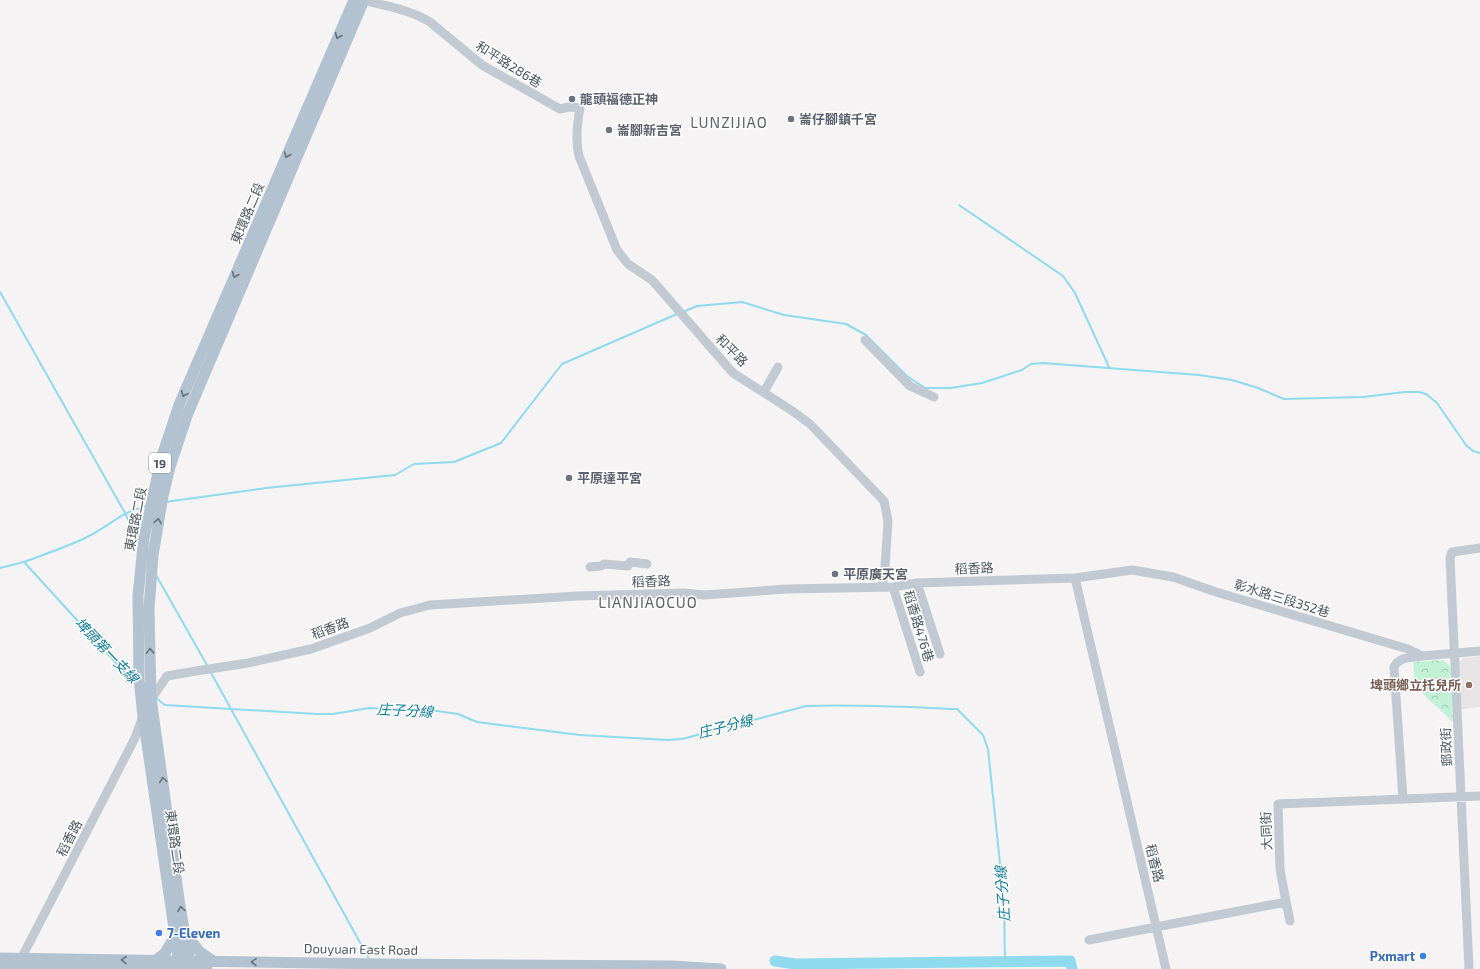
<svg xmlns="http://www.w3.org/2000/svg" width="1480" height="969" viewBox="0 0 1480 969" font-family="'Exo 2','Noto Sans TC',sans-serif">
	<style>
		.education { fill: #e6e4e5 }
		.park { fill: url(#park-crowns) }
		.lines { fill: none; stroke-linecap: round; stroke-linejoin: round }
		.stream { stroke: #90daee; stroke-width: 2 }
		.river { stroke: #90daee; stroke-width: 11 }
		.minor { stroke: #c1cad2; stroke-width: 9 }
		.major { stroke: #b3c2d1; stroke-width: 11 }
		.oneway { stroke: #64717d }
		.worship-dot { fill: #6b7280; stroke: #fff; stroke-width: 1.5 }
		.education-dot { fill: #8d6e63; stroke: #fff; stroke-width: 1.5 }
		.shop-dot { fill: #3f7fe0; stroke: #fff; stroke-width: 1.5 }
		.labels { text-anchor: middle; dominant-baseline: central; stroke-width: 3; stroke-linejoin: round; paint-order: stroke }
		.shield { fill: #fff; stroke: #808990; stroke-width: 1 }
		.shield-label { font-size: 12px; font-weight: bold; fill: #4a5661 }
		.street-label { font-size: 13px; fill: #4a5661; stroke: #fff }
		.worship-label { font-size: 13px; font-weight: bold; fill: #5b616d; stroke: #fff; text-anchor: start }
		.education-label { font-size: 13px; font-weight: bold; fill: #785e54; stroke: #fff; text-anchor: end }
		.shop-label { font-size: 13px; font-weight: bold; fill: #366cbe; stroke: #fff; text-anchor: start }
		.water-label { font-size: 14px; font-style: italic; fill: #0c7c9b; stroke: #fff }
		.quarter-label { font-size: 15px; letter-spacing: 1px; fill: #5f6368; stroke: #fff }
	</style>
	<defs>
		<pattern id="park-crowns" width="20" height="18" patternUnits="userSpaceOnUse"><rect width="20" height="18" fill="#c3f1d5"/><path d="M2 6a3 3 0 1 1 6 0M12 15a3 3 0 1 1 6 0" fill="none" stroke="#a0c6b0"/></pattern>
	</defs>
	<rect width="100%" height="100%" fill="#f5f3f3"/>
	<path class="education" d="M1480,656v51l-19,2 -4,-46 6,-5z"/>
	<path class="park" d="M1443,660l7,6 3,56 -30,-28 -8,-12 -2,-20z"/>
	<g class="lines">
		<path class="stream" d="M959,205l104,71 12,17 34,74
			M0,292l125,221 14,30
			M683,312l14,-6 45,-4 42,13 62,9 20,11 41,41 18,12h26l31,-5 40,-13 9,-6 12,-1 156,12 33,5 26,8 26,11 79,-2 42,-5h14l7,2 11,9 29,42 7,6 7,2
			M165,502l101,-14 129,-13 19,-11 40,-2 47,-19 61,-79 115,-50
			M24,562c21,-8 43,-15 63,-25 23,-11 33,-25 60,-31
			M0,568l24,-6 104,114 8,6
			M156,575l52,92
			M210,671l158,286
			M156,698l9,7 152,9h16l36,-6 68,3 21,3 19,8 103,13 88,5 14,-1 124,-33c50,-2 100,1 151,3l26,26 5,14 16,153 1,60"/>
		<path class="river" d="M775,961l20,3 275,-3 2,8"/>
		<path class="minor" d="M363,0c23,6 47,10 67,22l52,43 78,44 9,-2 11,1c-3,16 -5,32 -1,48l38,94 11,14 24,16 81,93 58,37 19,14 74,77 4,20 -3,46 -3,20
			M865,340l45,46 24,11
			M764,392l14,-25
			M590,567l11,-1 3,-2 24,2 2,-4 17,2
			M1075,578l91,391
			M917,583l23,71
			M893,587l27,85
			M150,701l17,-25 29,-5 52,-8 63,-14 59,-21 30,-15 30,-8 147,-9 107,-3 20,2 83,-6 106,-2 24,-4 158,-5 57,-8 41,7 43,15 192,57 14,7 58,-5
			M1403,799l-9,-132c6,-11 16,-9 28,-11
			M1286,902l4,19
			M1089,940l197,-38 -6,-33 -2,-65 202,-8
			M17,963l5,-6 113,-219 8,-22
			M1469,969l-19,-411 2,-6 28,-4"/>
		<path class="major" d="M187,936l12,15 14,10
			M0,958l381,6 290,2 50,3
			M156,960l9,-7 10,-17
			M0,967l207,2
			M180,969l-37,-252 -4,-39 -1,-82 4,-40 2,-18 17,-79 18,-54 175,-405
			M191,969l-11,-63 -29,-208 -2,-89 4,-54 10,-59 7,-29 18,-54 176,-413"/>
	</g>
	<defs><path id="oneway-chevron" d="M-2-3.5L2.5 0L-2 3.5" fill="none" stroke-width="1.6" stroke-linecap="round" stroke-linejoin="round"/></defs>
	<g class="oneway">
		<use href="#oneway-chevron" transform="translate(338 36) rotate(113)"/>
		<use href="#oneway-chevron" transform="translate(287 155) rotate(113)"/>
		<use href="#oneway-chevron" transform="translate(235 275) rotate(113)"/>
		<use href="#oneway-chevron" transform="translate(184 394) rotate(113)"/>
		<use href="#oneway-chevron" transform="translate(158 521) rotate(-80)"/>
		<use href="#oneway-chevron" transform="translate(150 651) rotate(-92)"/>
		<use href="#oneway-chevron" transform="translate(163 780) rotate(-98)"/>
		<use href="#oneway-chevron" transform="translate(181 909) rotate(-99)"/>
		<use href="#oneway-chevron" transform="translate(124 960) rotate(-179)"/>
		<use href="#oneway-chevron" transform="translate(254 962) rotate(-179)"/>
	</g>
	<g class="worship-dot">
		<circle cx="572" cy="99" r="4"/>
		<circle cx="791" cy="119" r="4"/>
		<circle cx="609" cy="130" r="4"/>
		<circle cx="569" cy="478" r="4"/>
		<circle cx="835" cy="574" r="4"/>
	</g>
	<circle class="education-dot" cx="1469" cy="685" r="4"/>
	<g class="shop-dot">
		<circle cx="159" cy="933" r="4"/>
		<circle cx="1423" cy="956" r="4"/>
	</g>
	<g class="labels">
		<rect class="shield" x="149" y="453" width="22" height="20" rx="3"/>
		<g class="shield-label">
			<text x="160" y="463">19</text>
		</g>
		<g class="street-label">
			<text transform="translate(509 64) rotate(32)">和平路286巷</text>
			<text transform="translate(247 213) rotate(-67)">東環路二段</text>
			<text transform="translate(732 350) rotate(45)">和平路</text>
			<text transform="translate(135 519) rotate(-79)">東環路二段</text>
			<text transform="translate(974 568) rotate(-2)">稻香路</text>
			<text transform="translate(651 581) rotate(-2)">稻香路</text>
			<text transform="translate(1282 598) rotate(17)">彰水路三段352巷</text>
			<text transform="translate(919 626) rotate(73)">稻香路476巷</text>
			<text transform="translate(330 628) rotate(-20)">稻香路</text>
			<text transform="translate(1446 747) rotate(-93)">郵政街</text>
			<text transform="translate(1266 831) rotate(-92)">大同街</text>
			<text transform="translate(69 838) rotate(-63)">稻香路</text>
			<text transform="translate(175 842) rotate(82)">東環路二段</text>
			<text transform="translate(1155 863) rotate(76)">稻香路</text>
			<text transform="translate(361 949) rotate(1)">Douyuan East Road</text>
		</g>
		<g class="worship-label">
			<text x="580" y="99">龍頭福德正神</text>
			<text x="799" y="119">崙仔腳鎮千宮</text>
			<text x="617" y="130">崙腳新吉宮</text>
			<text x="577" y="478">平原達平宮</text>
			<text x="843" y="574">平原廣天宮</text>
		</g>
		<g class="education-label">
			<text x="1461" y="685">埤頭鄉立托兒所</text>
		</g>
		<g class="shop-label">
			<text x="167" y="933">7-Eleven</text>
			<text x="1415" y="956" text-anchor="end">Pxmart</text>
		</g>
		<g class="water-label">
			<text transform="translate(107 650) rotate(46)">埤頭第一支線</text>
			<text transform="translate(405 710) rotate(3)">庄子分線</text>
			<text transform="translate(725 726) rotate(-14)">庄子分線</text>
			<text transform="translate(1002 894) rotate(-94)">庄子分線</text>
		</g>
		<g class="quarter-label">
			<text x="729" y="122">LUNZIJIAO</text>
			<text x="648" y="602">LIANJIAOCUO</text>
		</g>
	</g>
</svg>
